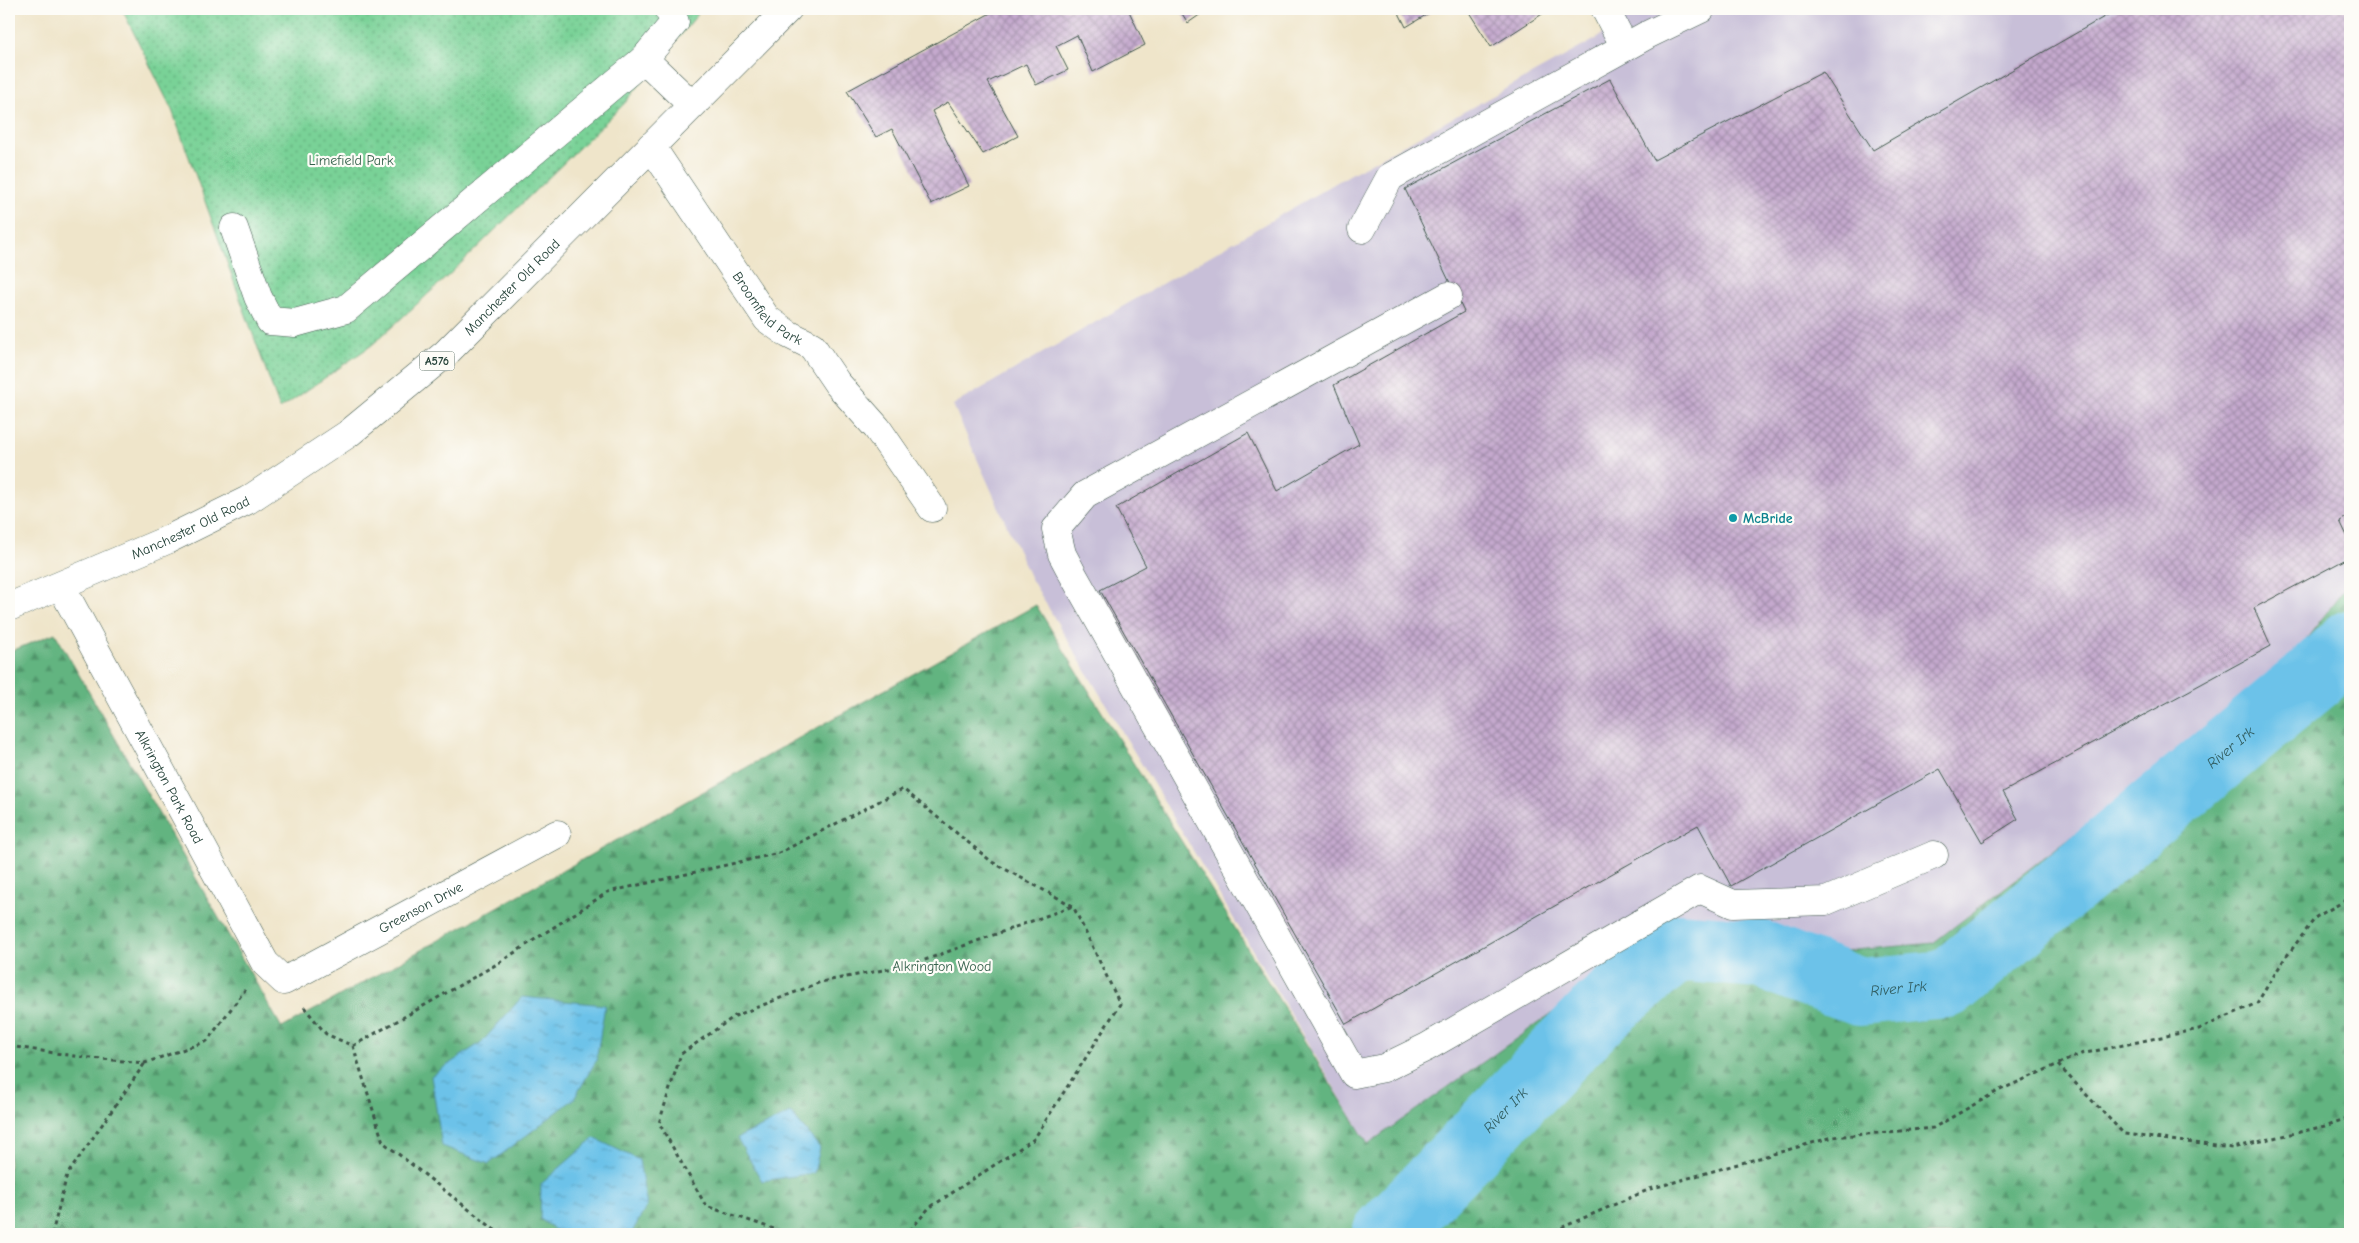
<svg xmlns="http://www.w3.org/2000/svg" width="2359" height="1243" viewBox="0 0 2359 1243" font-family="'Comic Neue',sans-serif">
	<style>
		.industrial { fill: #c8bfd8 }
		.forest { fill: url(#forest-firs); stroke: #40785a }
		.park { fill: url(#park-dots); stroke: #4c8866 }
		.water { fill: url(#water-ripples); stroke: #46808e }
		.lines { fill: none; stroke-linecap: round; stroke-linejoin: round }
		.river { stroke: #6cc2e9; stroke-width: 68 }
		.building { fill: url(#building-cross-hatch) }
		.minor-casing { stroke: #3e564a; stroke-width: 29 }
		.major-casing { stroke: #3e564a; stroke-width: 29 }
		.path { stroke: #3e564a; stroke-width: 3; stroke-dasharray: 4 4; stroke-linecap: butt }
		.minor { stroke: #fff; stroke-width: 28 }
		.major { stroke: #fff; stroke-width: 28 }
		.culture-dot { fill: #0f9aa8; stroke: #fdfcf7; stroke-width: 2 }
		.labels { text-anchor: middle; dominant-baseline: central; stroke-width: 4.5; stroke-linejoin: round; paint-order: stroke }
		.shield { fill: #fdfcf7; stroke: #62766e; stroke-width: 1 }
		.shield-label { font-size: 12px; font-weight: bold; fill: #1f3d34 }
		.park-label { font-size: 14px; fill: #36624d; stroke: #fdfcf7 }
		.street-label { font-size: 14px; fill: #1f3d34; stroke: #fdfcf7 }
		.culture-label { font-size: 14px; font-weight: bold; fill: #0d838f; stroke: #fdfcf7; text-anchor: start }
		.water-label { font-size: 15px; font-style: italic; fill: #325e61; stroke: #fdfcf7 }
	</style>
	<defs>
		<pattern id="forest-firs" width="22" height="20" patternUnits="userSpaceOnUse" patternTransform="scale(1.25)"><rect width="22" height="20" fill="#62b480"/><path d="M5 1l3.5 6h-7zM16 11l3.5 6h-7z" fill="#50946a"/></pattern>
		<pattern id="park-dots" width="8" height="8" patternUnits="userSpaceOnUse" patternTransform="scale(1.25)"><rect width="8" height="8" fill="#79d297"/><path d="M2 2h.1M6 6h.1" fill="none" stroke="#63ac7c" stroke-width="1.8" stroke-linecap="round"/></pattern>
		<pattern id="water-ripples" width="26" height="14" patternUnits="userSpaceOnUse" patternTransform="scale(1.25)"><rect width="26" height="14" fill="#6cc2e9"/><path d="M2 4q2-2 4 0t4 0M15 11q2-2 4 0t4 0" fill="none" stroke="#589fbe"/></pattern>
		<pattern id="building-cross-hatch" width="8" height="8" patternUnits="userSpaceOnUse" patternTransform="scale(1.25)"><rect width="8" height="8" fill="#c5a9ce"/><path d="M0 0l8 8M0 8l8-8" fill="none" stroke="#9f8ba8"/></pattern>
	</defs>
	<rect width="100%" height="100%" fill="#fdfcf7"/>
	<filter id="ink" filterUnits="userSpaceOnUse"><feTurbulence type="fractalNoise" baseFrequency=".02" numOctaves="2"/><feDisplacementMap in="SourceGraphic" scale="10" xChannelSelector="R" yChannelSelector="G"/><feConvolveMatrix kernelMatrix="1 2 1 2 8 2 1 2 1" color-interpolation-filters="sRGB"/></filter>
	<filter id="wash" filterUnits="userSpaceOnUse"><feTurbulence type="fractalNoise" baseFrequency=".0096" numOctaves="4" result="noise"/><feDisplacementMap in="SourceGraphic" scale="20" xChannelSelector="R" yChannelSelector="G"/><feGaussianBlur stdDeviation="1.12" result="paint"/><feColorMatrix in="noise" values="0 0 0 0 0 0 0 0 0 0 0 0 0 0 0 0 0 1.4 0 .05"/><feComposite in="paint" operator="in"/></filter>
	<g filter="url(#wash)">
		<rect width="100%" height="100%" fill="#efe5ca"/>
		<path class="industrial" d="M1634,9h716v573l-75,98 -342,263 -89,8 -142,-29 -75,29 -62,53 -197,140 -338,-567 -77,-172 398,-231 245,-135z"/>
		<path class="forest" d="M2350,582v652h-2341v-582l46,-19 227,395 754,-423 332,539 197,-140 62,-53 75,-29 142,29 89,-8 342,-263z"/>
		<path class="park" d="M122,9h580l-78,95 -174,170 -78,71 -92,64 -108,-299z"/>
		<path class="water" d="M522,997l83,8 -9,56 -22,38 -85,65 -47,-18 -11,-70 51,-34z
			M791,1113l29,35 -6,25 -52,8 -25,-43z
			M594,1138l45,22 8,46 -16,28h-70l-21,-15 1,-35z"/>
		<g class="lines">
			<path class="river" id="s1" d="M1386,1234l215,-223 76,-64 83,7 100,38 87,-8 368,-307 35,-33"/>
		</g>
		<g id="blocks">
			<path class="building" d="M998,9h130l17,36 -52,27 -16,-37 -21,11 12,24 -32,15 -10,-21 -38,18 30,54 -35,18 -35,-52 -16,9 37,75 -38,18 -39,-75 -16,8 -29,-46z
				M1179,9h29l-20,14z
				M1397,9h39l-30,18z
				M1467,9h83l-59,38z
				M2118,9h232v506l-10,6 10,21v15l-96,51 17,38 -268,146 15,27 -36,23 -42,-73 -209,117 -33,-61 -352,199 -246,-434 46,-24 -30,-58 132,-75 29,58 82,-47 -25,-59 130,-73 -59,-123 205,-110 44,81 169,-88 50,78z"/>
		</g>
	</g>
	<g filter="url(#ink)">
		<use href="#blocks" fill-opacity="0" stroke="#3e564a" stroke-width="1"/>
		<g class="lines">
			<defs>
				<g id="minor">
					<path d="M1605,9l20,38"/>
					<path d="M644,59l31,-37 -7,-13"/>
					<path id="s2" d="M651,146l116,173 21,15 24,12 25,37 40,45 55,80"/>
					<path d="M234,228l24,69 12,24 25,2 51,-14 298,-250 47,45"/>
					<path d="M1362,229l28,-52 257,-142 54,-26"/>
					<path d="M1448,296l-363,199 -29,34 6,25 9,17 283,503 30,-6 43,-21 273,-158 33,15 93,-3 108,-46"/>
					<path id="s3" d="M61,586l204,377 19,18 273,-147"/>
				</g>
				<g id="major">
					<path id="s4" d="M9,607l158,-67 81,-40 100,-66 97,-80 343,-345"/>
				</g>
			</defs>
			<use href="#minor" class="minor-casing"/>
			<use href="#major" class="major-casing"/>
			<path class="path" d="M304,1007l22,27 27,12 30,96 117,92
				M9,1046l72,11 64,6 62,-22 38,-51
				M353,1046l144,-82 111,-72 171,-39 124,-64 89,73 81,44 47,98 -86,135 -105,69 -22,26
				M2058,1065l66,69 108,14 93,-22 25,-9
				M52,1234l15,-59 78,-112
				M789,1234l-83,-28 -47,-83 22,-69 54,-38 86,-34 93,-18 159,-58
				M1547,1234l103,-45 183,-52 100,-9 65,-37 83,-37 118,-25 58,-26 26,-42 33,-44 34,-19"/>
			<use href="#minor" class="minor"/>
			<use href="#major" class="major"/>
		</g>
	</g>
	<circle class="culture-dot" cx="1733" cy="518" r="5"/>
	<g class="labels">
		<rect class="shield" x="419.5" y="351.5" width="35" height="19" rx="4"/>
		<g class="shield-label">
			<text x="437" y="361">A576</text>
		</g>
		<g class="park-label">
			<text x="351" y="160">Limefield Park</text>
			<text x="942" y="966">Alkrington Wood</text>
		</g>
		<g class="street-label">
			<text stroke="none"><textPath href="#s4" startOffset="602">Manchester Old Road</textPath></text>
			<text stroke="none"><textPath href="#s2" startOffset="201">Broomfield Park</textPath></text>
			<text stroke="none"><textPath href="#s4" startOffset="198">Manchester Old Road</textPath></text>
			<text stroke="none"><textPath href="#s3" startOffset="228">Alkrington Park Road</textPath></text>
			<text stroke="none"><textPath href="#s3" startOffset="610">Greenson Drive</textPath></text>
		</g>
		<g class="culture-label">
			<text x="1743" y="518">McBride</text>
		</g>
		<g class="water-label">
			<text stroke="none"><textPath href="#s1" startOffset="1056">River Irk</textPath></text>
			<text stroke="none"><textPath href="#s1" startOffset="638">River Irk</textPath></text>
			<text stroke="none"><textPath href="#s1" startOffset="172">River Irk</textPath></text>
		</g>
	</g>
	<rect width="2359" height="1243" fill="none" stroke="#fdfcf7" stroke-width="30"/>
</svg>
